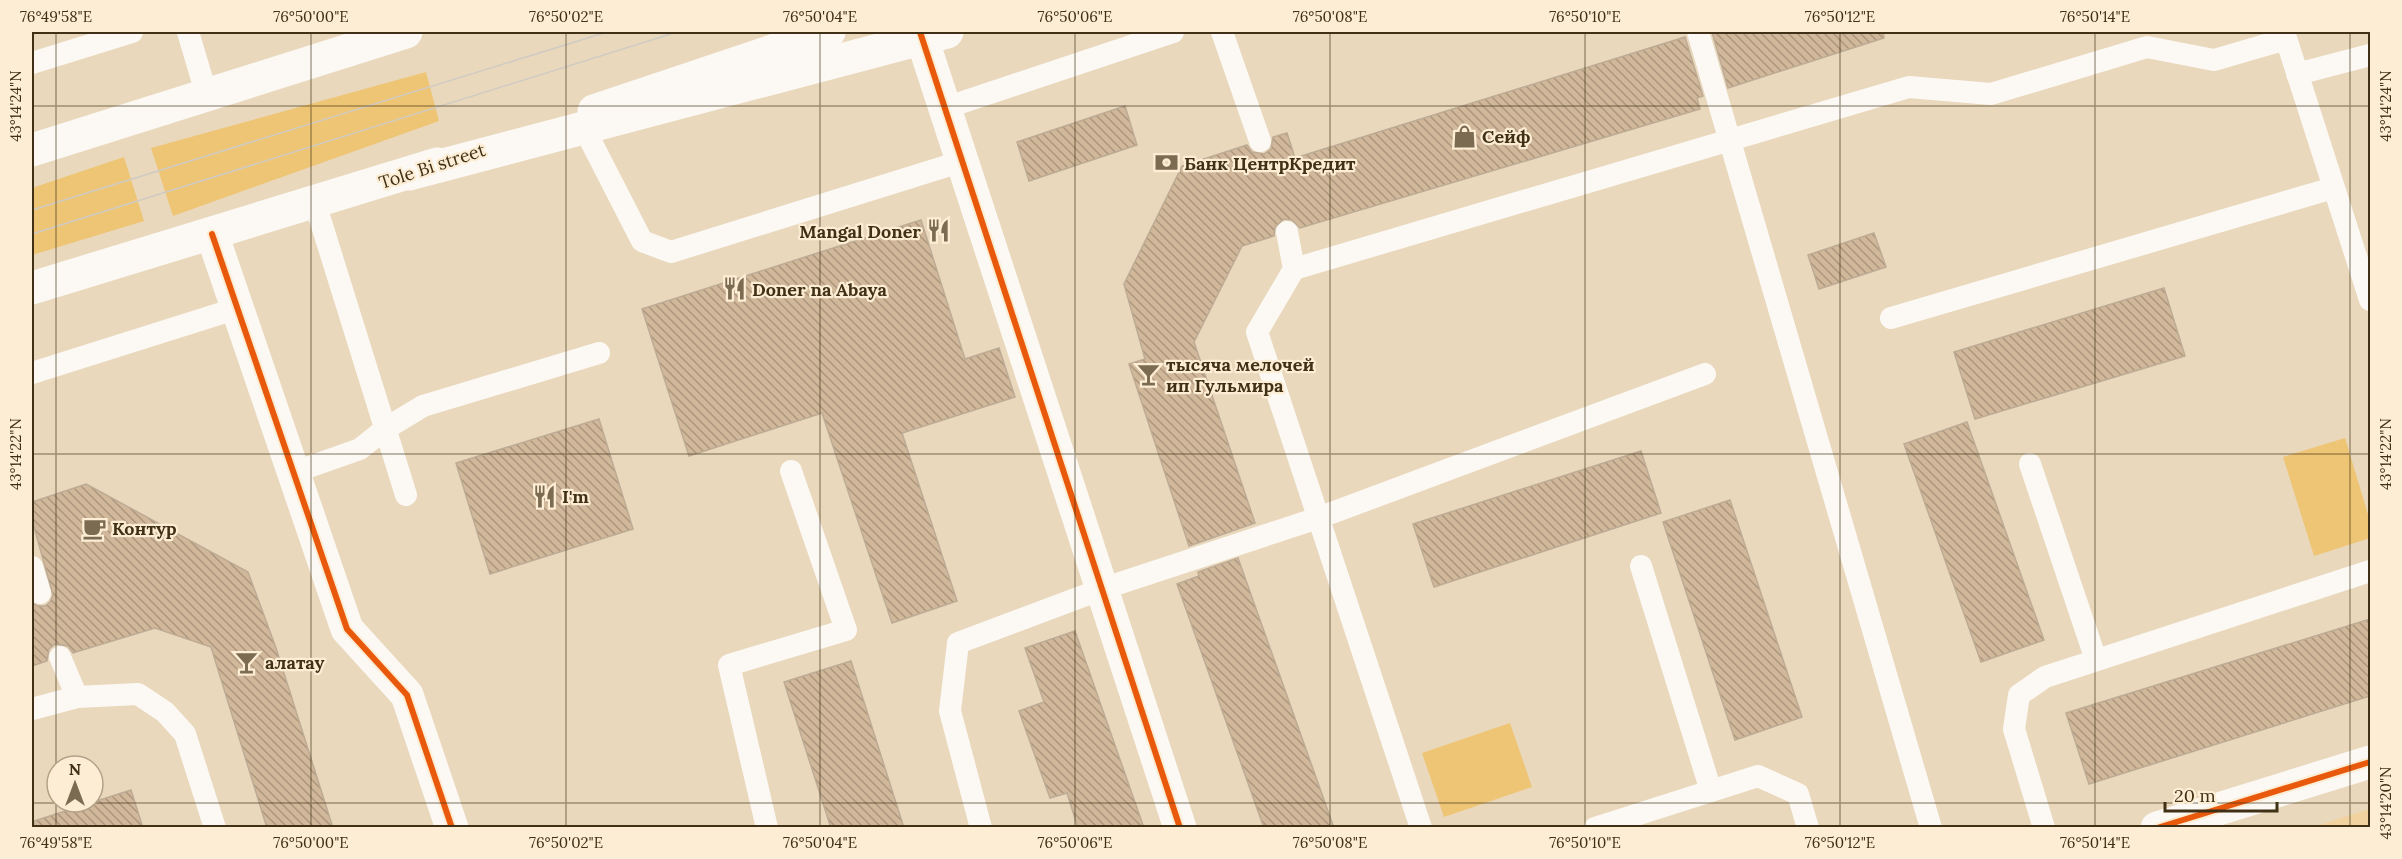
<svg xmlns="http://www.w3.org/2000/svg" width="2402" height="859" viewBox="0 0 2402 859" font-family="Lora,serif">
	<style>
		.built { fill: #f2d39f }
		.grass { fill: #eec574 }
		.building { fill: url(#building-back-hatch); stroke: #bdab95; stroke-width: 1.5 }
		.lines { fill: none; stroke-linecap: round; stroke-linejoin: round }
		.service { stroke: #fcf9f5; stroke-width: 22 }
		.minor { stroke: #fcf9f5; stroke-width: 33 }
		.secondary { stroke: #fcf9f5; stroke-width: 33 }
		.primary { stroke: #fcf9f5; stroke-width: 33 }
		.tram { stroke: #d0cbc3; stroke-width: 1.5 }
		.cycleway-casing { stroke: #fcedd4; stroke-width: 10 }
		.cycleway { stroke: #e8590c; stroke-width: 6 }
		.ticks { fill: none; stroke: #403116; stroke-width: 1.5; stroke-opacity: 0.45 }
		.labels { text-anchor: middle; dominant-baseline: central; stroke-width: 4.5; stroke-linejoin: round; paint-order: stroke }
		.poi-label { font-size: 18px; font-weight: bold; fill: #403116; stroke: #fcedd4; text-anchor: start }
		.street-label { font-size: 18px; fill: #403116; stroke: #fcedd4 }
		.neatline { fill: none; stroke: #403116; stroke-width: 2 }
		.ticks-label { font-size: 15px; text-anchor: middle; fill: #403116 }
	</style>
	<defs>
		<pattern id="building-back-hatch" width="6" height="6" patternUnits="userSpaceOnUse" patternTransform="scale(1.5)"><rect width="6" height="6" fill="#d2b89a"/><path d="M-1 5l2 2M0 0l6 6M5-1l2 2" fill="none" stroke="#ac967d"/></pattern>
	</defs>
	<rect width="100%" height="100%" fill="#e9d8bc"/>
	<path class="built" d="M2370,809v18h-57z"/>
	<path class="grass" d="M426,72l13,49 -266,95 -22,-68z
		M124,157l20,64 -112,34v-67z
		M2345,438l25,83v17l-56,18 -31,-99z
		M1510,723l22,64 -88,30 -22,-64z"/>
	<path class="building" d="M1712,32h171l1,6 -156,50z
		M1685,37l18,59 -6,2 3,11 -400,119 -8,-8 -8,-1 -9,8 -1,9 -32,10 -48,96 61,181 -66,23 -60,-182 16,-5 -21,-75 58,-118 65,-21 5,7 12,2 7,-5 2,-12 14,-4 8,25z
		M1125,106l12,39 -108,36 -12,-39z
		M921,220l44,139 34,-11 16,49 -113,36 55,168 -65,22 -70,-210 -133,43 -47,-147z
		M1874,233l12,34 -67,22 -11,-34z
		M2164,288l21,68 -210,63 -21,-67z
		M599,419l34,110 -143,45 -34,-111z
		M1967,422l77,218 -63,22 -77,-218z
		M1641,451l20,62 -227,74 -21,-63z
		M86,484l162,88 28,76 57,180h-66l-56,-181 -56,-19 -82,25 -5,-7 -13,-2 -6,5 -2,12 -15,5v-63l6,3h7l5,-4 3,-7 -21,-75v-18z
		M1730,500l72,217 -67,23 -72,-218z
		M1238,558l96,270h-70l-87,-244 22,-8 -1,-4z
		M2370,619v77l-281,88 -23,-71z
		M1075,631l69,197h-66l-11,-35 -17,5 -31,-87 25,-9 -19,-54z
		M851,661l53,167h-73l-47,-146z
		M131,790l12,38h-108l-1,-7z"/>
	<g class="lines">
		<path class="service" d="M188,32l19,64
			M1222,32l38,109
			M1698,32l233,796
			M2284,32l86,268
			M32,63l100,-31
			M2297,74l73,-19
			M945,108l228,-76
			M584,128l58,113 29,11 292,-91
			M315,203l91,292
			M1287,232l7,37
			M1891,318l442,-130
			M32,373l206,-65
			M2030,464l66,196
			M292,473l68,-24 25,-20 38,-23 176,-53
			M1641,566l70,225
			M32,567l8,26
			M60,657l17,40
			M32,709l45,-12 61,-3 27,18 20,22 30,94
			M767,828l-38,-163 117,-35 -55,-159
			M981,828l-31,-117 8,-68 144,-54 216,-71 387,-144
			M1421,828l-164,-496 37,-63 615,-182 82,7 156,-47 67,13 72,-21
			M1595,828l163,-52 40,18 10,34
			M2044,828l-30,-99 5,-34 26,-18 325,-106"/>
		<path class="minor" d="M920,32l260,796
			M212,234l135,395 60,66 45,133
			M2157,828l213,-66"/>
		<path class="secondary" d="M594,111l235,-79
			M32,150l374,-118
			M32,288l405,-124"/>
		<path class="primary" d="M409,174l538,-142"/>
		<path class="tram" d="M32,210l575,-178
			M32,234l645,-202"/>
		<defs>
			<path id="cycleway" d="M920,32l260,796
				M212,234l135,395 60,66 45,133
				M2157,828l213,-66"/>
		</defs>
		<use href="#cycleway" class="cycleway-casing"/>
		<use href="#cycleway" class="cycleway"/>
	</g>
	<path class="ticks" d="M56,32v796M311,32v796M566,32v796M820,32v796M1075,32v796M1330,32v796M1585,32v796M1840,32v796M2095,32v796M2350,32v796M32,106h2338M32,454h2338M32,803h2338"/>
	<defs>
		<symbol id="shop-bare" viewBox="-9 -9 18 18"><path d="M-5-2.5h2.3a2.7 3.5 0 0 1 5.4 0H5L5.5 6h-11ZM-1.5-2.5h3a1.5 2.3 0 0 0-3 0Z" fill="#7b6b50" stroke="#fcedd4" stroke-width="2.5" paint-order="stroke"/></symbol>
		<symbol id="bank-bare" viewBox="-9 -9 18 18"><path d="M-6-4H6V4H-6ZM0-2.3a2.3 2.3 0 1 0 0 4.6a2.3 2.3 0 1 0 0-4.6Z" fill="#7b6b50" stroke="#fcedd4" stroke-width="2.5" paint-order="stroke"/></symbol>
		<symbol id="restaurant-bare" viewBox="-9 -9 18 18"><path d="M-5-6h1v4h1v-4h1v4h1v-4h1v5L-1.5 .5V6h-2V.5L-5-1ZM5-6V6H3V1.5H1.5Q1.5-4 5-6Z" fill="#7b6b50" stroke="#fcedd4" stroke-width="2.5" paint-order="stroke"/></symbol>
		<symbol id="bar-bare" viewBox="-9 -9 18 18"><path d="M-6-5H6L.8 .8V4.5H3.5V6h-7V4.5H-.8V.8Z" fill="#7b6b50" stroke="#fcedd4" stroke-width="2.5" paint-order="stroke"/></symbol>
		<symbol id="cafe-bare" viewBox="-9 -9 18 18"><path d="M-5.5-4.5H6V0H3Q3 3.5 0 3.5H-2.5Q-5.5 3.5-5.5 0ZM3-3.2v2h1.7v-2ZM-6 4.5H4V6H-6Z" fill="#7b6b50" stroke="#fcedd4" stroke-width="2.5" paint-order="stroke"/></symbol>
	</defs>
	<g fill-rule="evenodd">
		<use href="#shop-bare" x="1448" y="120" width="33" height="33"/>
		<use href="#bank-bare" x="1150" y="146" width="33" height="33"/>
		<use href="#restaurant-bare" x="922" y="214" width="33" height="33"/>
		<use href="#restaurant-bare" x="718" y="272" width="33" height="33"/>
		<use href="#bar-bare" x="1132" y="358" width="33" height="33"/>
		<use href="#restaurant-bare" x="528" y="480" width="33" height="33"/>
		<use href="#cafe-bare" x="78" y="512" width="33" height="33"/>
		<use href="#bar-bare" x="230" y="646" width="33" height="33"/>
	</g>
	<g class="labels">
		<g class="poi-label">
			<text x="1482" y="136">Сейф</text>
			<text x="1184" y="163">Банк ЦентрКредит</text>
			<text x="921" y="231" text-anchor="end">Mangal Doner</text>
			<text x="752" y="289">Doner na Abaya</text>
			<text x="1166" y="364">тысяча мелочей<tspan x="1166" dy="21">ип Гульмира</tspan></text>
			<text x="562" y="496">I'm</text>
			<text x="112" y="528">Контур</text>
			<text x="265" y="662">алатау</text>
		</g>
		<g class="street-label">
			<text transform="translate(432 166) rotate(-18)">Tole Bi street</text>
		</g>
	</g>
	<rect width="2402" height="859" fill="none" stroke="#fcedd4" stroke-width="66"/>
	<g transform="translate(75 784)"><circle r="28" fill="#fcedd4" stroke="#b1a288" stroke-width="1.5"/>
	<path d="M0-4.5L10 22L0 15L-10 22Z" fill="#7b6b50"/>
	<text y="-9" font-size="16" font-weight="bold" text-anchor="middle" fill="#403116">N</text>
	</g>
	<path d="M2165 802v9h112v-9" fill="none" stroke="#403116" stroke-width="3"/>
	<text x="2174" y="802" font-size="18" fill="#403116" stroke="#fcedd4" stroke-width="4.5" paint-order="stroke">20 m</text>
	<rect x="33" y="33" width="2336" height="793" class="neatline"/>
	<g class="ticks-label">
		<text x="56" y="22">76°49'58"E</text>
		<text x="311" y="22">76°50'00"E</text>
		<text x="566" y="22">76°50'02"E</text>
		<text x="820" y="22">76°50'04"E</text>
		<text x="1075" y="22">76°50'06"E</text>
		<text x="1330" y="22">76°50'08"E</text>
		<text x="1585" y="22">76°50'10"E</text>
		<text x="1840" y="22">76°50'12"E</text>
		<text x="2095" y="22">76°50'14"E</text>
		<text transform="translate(16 106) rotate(-90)" y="5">43°14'24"N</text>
		<text transform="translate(2386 106) rotate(-90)" y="5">43°14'24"N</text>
		<text transform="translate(16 454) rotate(-90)" y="5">43°14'22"N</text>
		<text transform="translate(2386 454) rotate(-90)" y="5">43°14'22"N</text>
		<text transform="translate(2386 803) rotate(-90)" y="5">43°14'20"N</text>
		<text x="56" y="848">76°49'58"E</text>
		<text x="311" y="848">76°50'00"E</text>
		<text x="566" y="848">76°50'02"E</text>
		<text x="820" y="848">76°50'04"E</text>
		<text x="1075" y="848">76°50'06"E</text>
		<text x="1330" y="848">76°50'08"E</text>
		<text x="1585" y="848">76°50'10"E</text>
		<text x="1840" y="848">76°50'12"E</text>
		<text x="2095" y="848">76°50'14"E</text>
	</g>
</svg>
